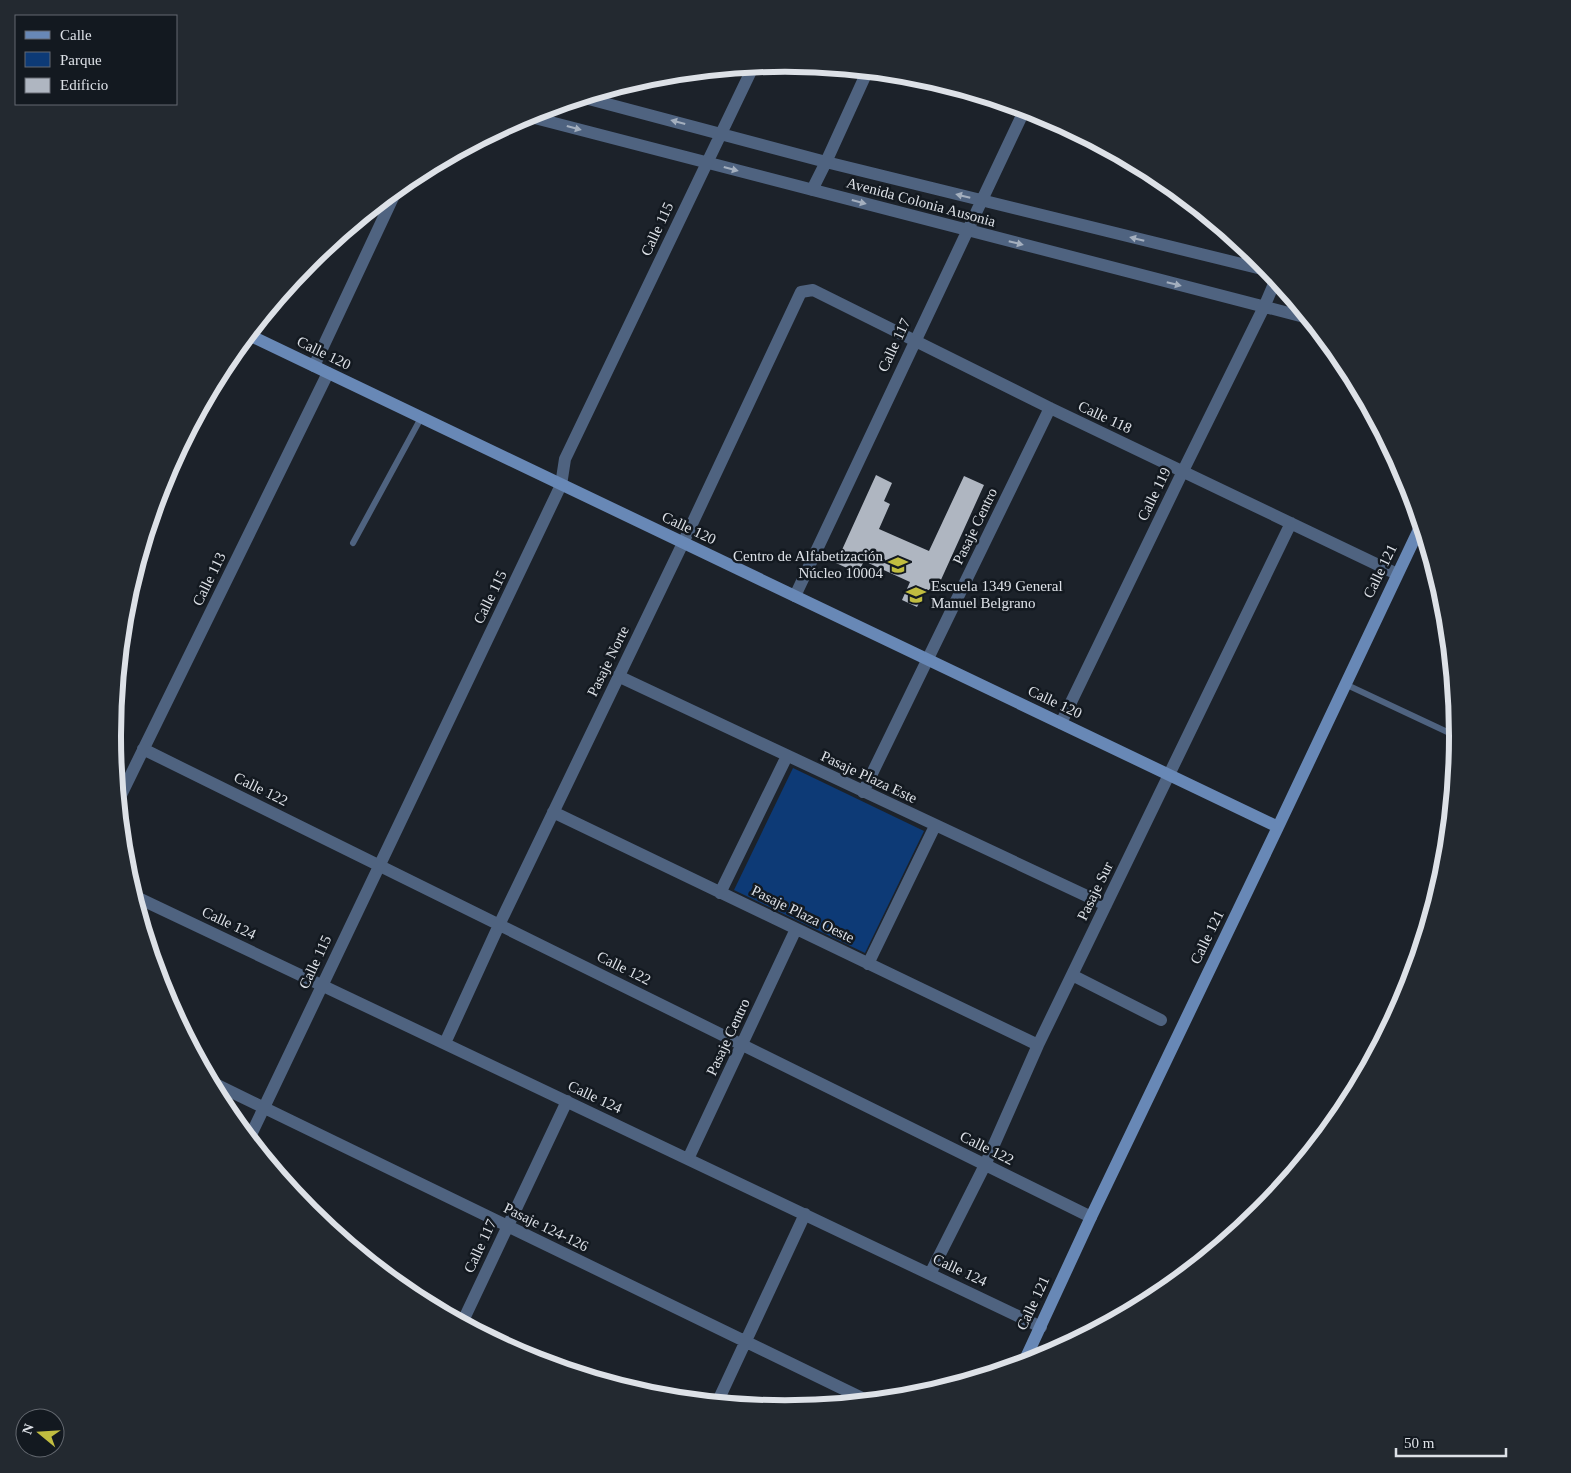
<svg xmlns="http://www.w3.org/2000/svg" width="1571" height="1473" viewBox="0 0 1571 1473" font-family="Georgia,serif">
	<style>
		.green { fill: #0d3a76 }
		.building { fill: #afb6c1 }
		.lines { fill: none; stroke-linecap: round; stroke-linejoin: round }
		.lane { stroke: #4f6380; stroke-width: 6 }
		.street { stroke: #4f6380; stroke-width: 12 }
		.secondary { stroke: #6888b6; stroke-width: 12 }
		.oneway { fill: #a4afbe }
		.labels { text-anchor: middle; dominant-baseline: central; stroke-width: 5; stroke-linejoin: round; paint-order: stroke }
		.street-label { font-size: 15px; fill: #dde1e7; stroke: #131920 }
		.poi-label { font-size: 15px; fill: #dde1e7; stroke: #131920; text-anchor: end }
		.rim { fill: none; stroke: #dde1e7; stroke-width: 6 }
	</style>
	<rect width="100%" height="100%" fill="#1c222a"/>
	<path class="green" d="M793,768l131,63 -59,122 -131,-63z"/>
	<path class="building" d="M876,475l16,8 -8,18 6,3 -11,25 50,22 35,-75 20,9 -49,108 -9,-4 -9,18 -15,-7 8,-18 -46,-21 -6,12 -22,-10z"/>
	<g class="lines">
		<path class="lane" d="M353,543l68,-125
			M1345,684l113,53"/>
		<path class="street" d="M585,98l241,64 444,109
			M527,116l781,202
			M812,190l14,-28 41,-90
			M314,366l83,-177
			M795,596l230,-487
			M618,676l488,229
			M1061,723l122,-252 81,-164 12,-28
			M143,749l948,468
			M863,792l187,-384
			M119,799l209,-426
			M553,812l485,233
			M720,893l67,-137
			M134,896l907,431
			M868,964l67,-138
			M1072,975l89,45
			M445,1043l54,-118 184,-382 118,-251 12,-2 237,118 347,166
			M211,1082l657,319
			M249,1139l312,-654 4,-26 188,-392
			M688,1159l108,-230
			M930,1274l55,-109 53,-120 253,-522
			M462,1323l105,-222
			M717,1403l88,-189"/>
		<path class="secondary" d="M249,335l1029,492
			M1023,1364l68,-147 187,-390 143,-302"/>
	</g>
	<defs><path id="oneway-solid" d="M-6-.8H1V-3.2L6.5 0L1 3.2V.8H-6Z" transform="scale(1.25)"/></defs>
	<g class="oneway">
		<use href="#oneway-solid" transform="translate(678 122) rotate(-165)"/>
		<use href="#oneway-solid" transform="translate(574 128) rotate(15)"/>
		<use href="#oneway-solid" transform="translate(731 169) rotate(15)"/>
		<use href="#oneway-solid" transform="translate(963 196) rotate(-166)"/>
		<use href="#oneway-solid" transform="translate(859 202) rotate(15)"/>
		<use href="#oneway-solid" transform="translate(1137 239) rotate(-166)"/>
		<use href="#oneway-solid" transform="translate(1016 243) rotate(14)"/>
		<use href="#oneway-solid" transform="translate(1174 284) rotate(14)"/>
	</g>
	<defs>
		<symbol id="school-bare" viewBox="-9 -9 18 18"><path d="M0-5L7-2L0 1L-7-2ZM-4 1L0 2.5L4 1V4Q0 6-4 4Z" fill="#c1bd40" stroke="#131920" stroke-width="2.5" paint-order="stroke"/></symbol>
	</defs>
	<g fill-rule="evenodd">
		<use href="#school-bare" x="884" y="551" width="28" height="28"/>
		<use href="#school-bare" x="902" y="581" width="28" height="28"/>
	</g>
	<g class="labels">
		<g class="street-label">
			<text transform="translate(921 202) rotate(15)">Avenida Colonia Ausonia</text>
			<text transform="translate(657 229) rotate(-65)">Calle 115</text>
			<text transform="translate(894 345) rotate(-65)">Calle 117</text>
			<text transform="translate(324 353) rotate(26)">Calle 120</text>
			<text transform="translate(1105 417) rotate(25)">Calle 118</text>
			<text transform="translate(1154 494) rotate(-64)">Calle 119</text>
			<text transform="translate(975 526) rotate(-64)">Pasaje Centro</text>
			<text transform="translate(689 528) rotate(25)">Calle 120</text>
			<text transform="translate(1380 571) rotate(-64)">Calle 121</text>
			<text transform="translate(209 579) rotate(-64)">Calle 113</text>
			<text transform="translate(490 597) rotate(-64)">Calle 115</text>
			<text transform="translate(608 661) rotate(-64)">Pasaje Norte</text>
			<text transform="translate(1055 702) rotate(25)">Calle 120</text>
			<text transform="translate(869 777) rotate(25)">Pasaje Plaza Este</text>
			<text transform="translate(261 789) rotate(26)">Calle 122</text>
			<text transform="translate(1095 891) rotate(-64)">Pasaje Sur</text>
			<text transform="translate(803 914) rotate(26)">Pasaje Plaza Oeste</text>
			<text transform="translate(229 923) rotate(25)">Calle 124</text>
			<text transform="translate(1207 937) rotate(-64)">Calle 121</text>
			<text transform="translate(315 962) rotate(-65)">Calle 115</text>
			<text transform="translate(624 968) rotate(26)">Calle 122</text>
			<text transform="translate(728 1037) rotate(-65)">Pasaje Centro</text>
			<text transform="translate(595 1097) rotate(25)">Calle 124</text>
			<text transform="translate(987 1148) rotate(26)">Calle 122</text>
			<text transform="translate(546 1227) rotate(26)">Pasaje 124-126</text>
			<text transform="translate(480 1246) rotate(-65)">Calle 117</text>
			<text transform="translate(960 1270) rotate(25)">Calle 124</text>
			<text transform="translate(1033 1303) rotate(-65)">Calle 121</text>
		</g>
		<g class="poi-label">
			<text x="883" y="556">Centro de Alfabetización<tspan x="883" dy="17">Núcleo 10004</tspan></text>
			<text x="931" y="586" text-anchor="start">Escuela 1349 General<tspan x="931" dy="17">Manuel Belgrano</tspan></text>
		</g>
	</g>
	<path d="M0 0H1571V1473H0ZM121 736a664 664 0 1 1 1328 0a664 664 0 1 1-1328 0Z" fill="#232930" fill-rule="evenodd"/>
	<path class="rim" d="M121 736a664 664 0 1 1 1328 0a664 664 0 1 1-1328 0Z"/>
	<rect x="15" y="15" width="162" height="90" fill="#131920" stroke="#646970"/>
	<rect x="25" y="31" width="25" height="8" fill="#6888b6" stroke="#646970"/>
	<text x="60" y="40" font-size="15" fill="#dde1e7">Calle</text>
	<rect x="25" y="52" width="25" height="15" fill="#0d3a76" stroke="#646970"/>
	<text x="60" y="65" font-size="15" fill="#dde1e7">Parque</text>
	<rect x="25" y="78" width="25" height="15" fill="#afb6c1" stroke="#646970"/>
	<text x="60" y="90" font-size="15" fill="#dde1e7">Edificio</text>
	<g transform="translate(40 1433) rotate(288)"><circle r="24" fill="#131920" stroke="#646970"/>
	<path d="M0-4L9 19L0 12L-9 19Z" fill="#c1bd40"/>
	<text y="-8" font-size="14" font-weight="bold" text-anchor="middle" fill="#dde1e7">N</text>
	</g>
	<path d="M1396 1448v8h110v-8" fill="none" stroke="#dde1e7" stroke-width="2.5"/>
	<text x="1404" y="1448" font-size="15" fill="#dde1e7" stroke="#131920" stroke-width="4" paint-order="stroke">50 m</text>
</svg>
